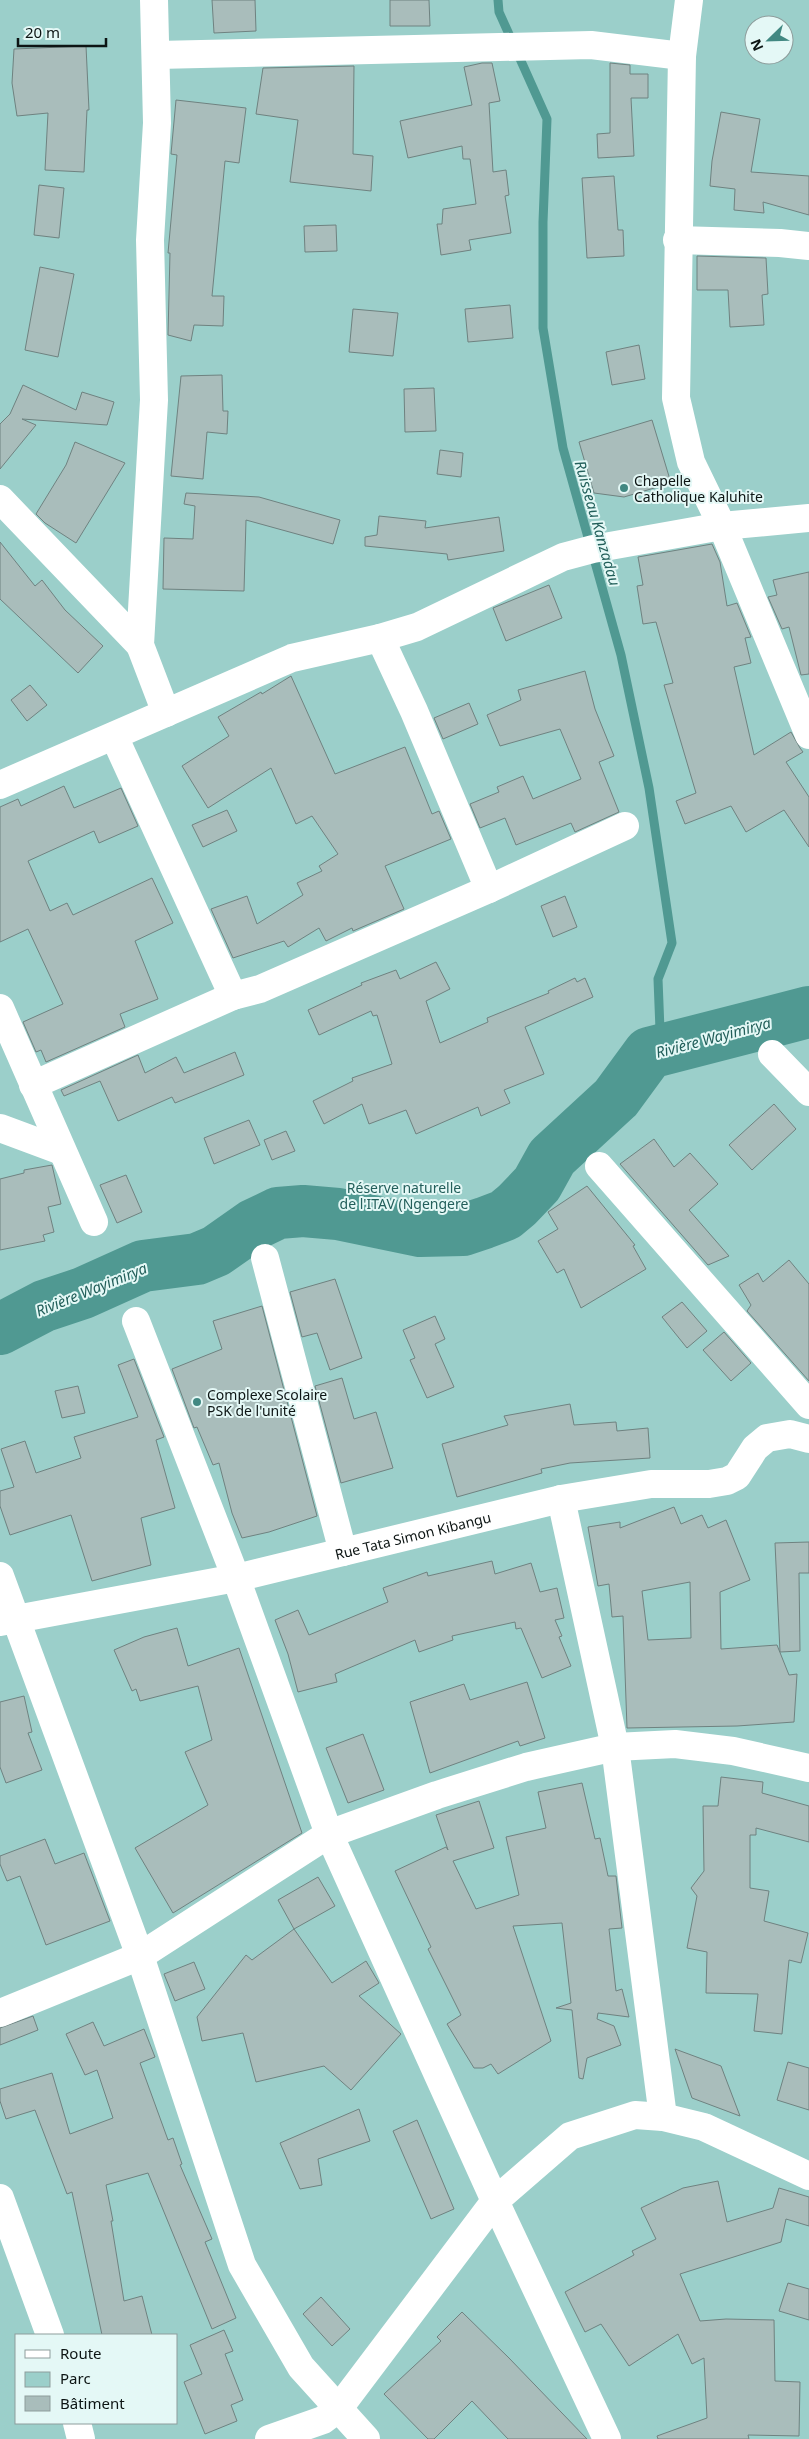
<svg xmlns="http://www.w3.org/2000/svg" width="809" height="2439" viewBox="0 0 809 2439" font-family="'Noto Sans',sans-serif">
	<style>
		.green { fill: #9bcfca; fill-rule: evenodd }
		.lines { fill: none; stroke-linecap: round; stroke-linejoin: round }
		.stream { stroke: #509992; stroke-width: 9 }
		.river { stroke: #509992; stroke-width: 52 }
		.building { fill: #a9bdbb; stroke: #6f8280; fill-rule: evenodd }
		.minor { stroke: #fff; stroke-width: 28 }
		.poi-dot { fill: #418882; stroke: #e4f8f6; stroke-width: 2 }
		.labels { text-anchor: middle; dominant-baseline: central; stroke-width: 4; stroke-linejoin: round; paint-order: stroke }
		.poi-label { font-size: 14px; fill: #0d1514; stroke: #e4f8f6; text-anchor: start }
		.park-label { font-size: 14px; fill: #235f5b; stroke: #e4f8f6 }
		.street-label { font-size: 14px; fill: #0d1514; stroke: #e4f8f6 }
		.water-label { font-size: 15px; font-style: italic; fill: #225f5a; stroke: #e4f8f6 }
	</style>
	<rect width="100%" height="100%" fill="#d6ebe9"/>
	<path class="green" d="M0,0h809v2439h-809zM754,25h30v30h-30zM16,2335h160v88h-160z"/>
	<g class="lines">
		<path class="stream" d="M498,0l1,12 48,107 -4,103v106l20,120 58,207 28,133 23,155 -14,36 2,51 -11,23"/>
		<path class="river" d="M0,1329l44,-23 39,-13 60,-27 54,-7 19,-8 37,-26 25,-12 25,-2 35,3 82,17 43,-1 21,-7 21,-8 12,-10 20,-21 15,-27 64,-59 33,-45 160,-41"/>
	</g>
	<path class="building" d="M212,0h43l1,31 -42,2z
		M390,0h39l1,26h-40z
		M86,46l3,64h-2l-3,62 -39,-2 3,-57 -31,3 -5,-33 2,-34z
		M482,63h10l8,38 -11,2 4,69 13,-2 3,25 -4,1 6,37 -42,7 2,10 -30,5 -4,-31h5l1,-15 33,-5 -6,-45h-7l-1,-13 -54,12 -8,-37 72,-16 -8,-38z
		M610,63l20,2v9h18v24h-17l3,58 -36,2 -1,-24 13,-1z
		M354,66l-1,88 20,2 -2,35 -81,-9 8,-62 -42,-6 7,-46z
		M176,100l70,8 -7,55 -14,-2 -13,135h12l-1,30 -29,-1 -3,16 -23,-6 2,-82h-2l9,-98 -6,-1z
		M721,112l39,7 -9,53 58,4v39l-46,-13 1,11 -30,-3 1,-21 -25,-3 2,-25z
		M614,176l4,54h5l1,26 -37,2 -5,-80z
		M39,185l25,3 -5,50 -25,-3z
		M336,225l1,26 -32,1 -1,-26z
		M697,256l69,2 2,36 -6,1 2,30 -34,2 -2,-37h-31z
		M40,267l34,7 -16,83 -33,-7z
		M510,305l3,33 -45,4 -3,-33z
		M353,309l45,4 -5,43 -44,-4z
		M639,345l6,34 -33,6 -6,-33z
		M222,375l1,36h5l-1,23 -20,-2 -4,47 -32,-3 10,-100z
		M23,385l53,25 6,-18 32,10 -7,23 -85,-6 14,6 -36,44v-45l10,-10z
		M434,388l2,43 -31,1 -1,-43z
		M652,420l19,63 -47,14 -30,-4 -15,-51z
		M75,442l50,21 -49,80 -31,-20 -9,-9 30,-49z
		M440,450l23,3 -2,24 -24,-3z
		M186,493l73,4 81,23 -7,24 -87,-24 -2,71 -81,-2 1,-51 29,1 2,-33 -11,-2z
		M379,516l47,5 -1,7 74,-11 5,34 -56,9 -1,-6 -82,-8v-9l12,-2z
		M0,542l35,44 7,-6 23,30 38,36 -25,27 -78,-74z
		M712,544l8,18 7,44 10,-3 14,34 -6,1 6,25 -17,4 20,88 37,-23 9,16 3,4 -17,10 23,35v50l-25,-37 -38,22 -15,-26 -46,18 -9,-23 20,-8 -32,-108 9,-2 -17,-61 -13,2 -6,-38 6,-1 -5,-28z
		M809,572v102l-8,1 -12,-48 -7,2 -14,-32 9,-2 -4,-15z
		M549,585l13,33 -56,23 -13,-33z
		M585,671l10,38 19,47 -15,6 20,50 -44,20 -4,-9 -55,22 -11,-27 -25,10 -10,-24 29,-12 -2,-5 26,-11 10,23 48,-20 -21,-50 -60,17 -13,-31 34,-15 -3,-10z
		M291,676l44,98 70,-27 27,67 7,-3 12,28 -66,27 19,43 -51,22 -1,-3 -26,13 -7,-13 -31,19 -4,-6 -51,17 -22,-49 36,-13 10,28 46,-29 -6,-12 25,-12 -3,-5 19,-12 -26,-38 -16,8 -25,-56 -63,40 -26,-42 47,-30 -11,-19 43,-25 1,2z
		M30,685l17,20 -20,16 -16,-21z
		M469,703l9,21 -35,15 -9,-21z
		M64,786l10,22 47,-20 17,38 -39,17 -5,-12 -66,30 22,50 17,-8 6,12 79,-37 21,45 -38,18 23,58 -38,15 5,13 -79,35 -5,-12 -5,2 -13,-30 40,-18 -35,-75 -28,13v-135l18,-8 3,7z
		M227,810l10,21 -34,16 -11,-22z
		M565,896l12,31 -24,10 -12,-31z
		M436,962l14,27 -24,12 14,42 48,-21 -1,-4 62,-25 -1,-2 27,-13 2,4 8,-4 8,19 -68,30 19,47 -40,16 6,13 -29,13 -3,-9 -62,27 -10,-24 -37,14 -7,-20 -38,20 -11,-23 40,-20 -1,-3 40,-14 -15,-49 -4,1 -2,-5 -52,24 -11,-25 54,-25 -1,-2 35,-13 4,9z
		M235,1052l9,23 -69,28 -3,-6 -54,24 -18,-40 -36,15 -3,-6 77,-35 7,18 31,-16 8,16z
		M774,1104l22,25 -44,41 -23,-25z
		M249,1120l11,25 -46,19 -10,-26z
		M286,1131l9,20 -23,9 -8,-20z
		M654,1139l20,28 16,-14 28,31 -29,26 40,46 -21,9 -88,-101z
		M52,1165l9,39 -13,3 6,25 -11,3 2,6 -45,9v-71l24,-6v-3z
		M126,1175l16,37 -25,11 -17,-38z
		M587,1186l48,59 -2,1 13,23 -65,39 -17,-39 -7,4 -19,-32 20,-12 -10,-17z
		M789,1260l20,24v97l-62,-70 4,-6 -12,-20 19,-12 5,9z
		M335,1279l27,79 -32,12 -13,-37 -15,4 -12,-45z
		M682,1302l25,29 -20,17 -25,-31z
		M262,1306l55,210 -48,16 -27,6 -10,-25 -13,-50 -6,2 -16,-38 -3,1 -22,-59 50,-20 -9,-28z
		M435,1316l10,23 -10,5 19,43 -27,11 -17,-38 5,-2 -12,-28z
		M724,1332l27,31 -20,18 -28,-31z
		M134,1359l30,78 -8,3 19,68 -34,10 10,47 -59,16 -21,-66 -61,20 -10,-29v-15l14,-4 -13,-38 24,-8 11,32 45,-15 -7,-21 64,-20 -20,-52z
		M342,1378l12,41 22,-7 17,56 -52,15 -26,-97z
		M78,1386l7,27 -23,5 -7,-27z
		M570,1404l4,21 42,-3 1,9 31,-3 2,30 -80,5 -29,6 1,4 -85,24 -15,-53 66,-19 -4,-9z
		M674,1507l7,17 21,-9 6,13 18,-8 24,60 -30,12 1,57 56,-4 12,30 8,-1 -3,48 -57,4 -110,2 -4,-112 -11,1 -3,-33 -11,2 -10,-59 32,-5v6zM690,1582l1,56 -43,2 -6,-49z
		M809,1542v31h-10l1,78 -20,1 -5,-109z
		M492,1561l3,13 36,-11 9,29 17,-4 7,30 -9,2 7,16 -3,1 12,29 -29,12 -21,-50 -5,1 -1,-7 -63,14 1,4 -34,12 -4,-12 -80,34 2,8 -39,10 -10,-38 -13,-34 23,-10 11,25 79,-33 -5,-14 44,-16 1,4z
		M177,1628l11,38 51,-18 63,185 -129,80 -38,-65 73,-43 -23,-53 27,-12 -14,-54 -58,15 -4,-12 -4,2 -18,-41 30,-13z
		M527,1682l18,56 -25,8 -2,-5 -88,32 -20,-71 54,-18 6,16z
		M24,1696l8,36 -4,1 14,37 -36,13 -6,-16v-65z
		M363,1734l21,56 -36,13 -22,-55z
		M721,1777l42,5 -1,11 47,13v36l-53,-14v7h-6v53l19,3 -5,30 44,12 -7,30 -12,-3 -7,74 -28,-3 4,-37 -52,-1 1,-41 -20,-4 10,-52 -6,-8 13,-17 -1,-65h15z
		M582,1783l13,56 5,-1 8,38h8l6,52 -13,1 7,62 6,-2 7,28 -31,-4 -1,6 17,7 7,19 -34,13 -4,21 -4,-1 -7,-68 -16,-2 15,-5 -9,-80 -49,3 38,115 -53,33 -7,-10 -8,4h-9l-27,-44 14,-9 -33,-66 3,-2 -36,-76 51,-24 2,3 -12,-35 43,-14 15,47 -41,13 23,48 43,-14 -13,-58 40,-9 -8,-36z
		M45,1839l10,25 29,-11 26,68 -64,24 -26,-69 -13,5 -7,-17v-8z
		M318,1877l17,29 -41,23 -16,-29z
		M294,1929l38,54 34,-22 13,22 -20,13 42,38 -50,56 -27,-24 -68,16 -13,-49 -41,8 -5,-24 49,-62 6,5z
		M194,1962l11,27 -30,12 -11,-27z
		M33,2016l5,14 -38,15v-17z
		M93,2022l11,24 40,-17 11,28 -15,6 28,77 5,-2 9,26 -2,1 32,74 -7,3 31,76 -24,11 -64,-156 -42,12 7,36h-2l13,80 18,-5 10,39h-50l-30,-143 -5,2 -32,-84 -29,9 -6,-18v-12l52,-16 18,61 43,-16 -16,-48 -12,5 -19,-41z
		M675,2049l46,17 19,50 -48,-18z
		M788,2062l21,6v42l-32,-10z
		M359,2109l11,32 -52,18 4,26 -22,4 -20,-46z
		M417,2120l37,89 -23,10 -38,-88z
		M718,2181l9,41 46,-14 6,-20 30,9v29l-23,-7 -5,23 -101,32 20,47 26,-2 48,1 1,61 25,1 -1,54 -51,-1 1,4h-91l-1,-3 50,-18 -3,-60 -12,6 -14,-30 -49,32 -28,-42 -16,8 -20,-40 69,-37 -2,-4 24,-12 -15,-31 42,-20z
		M788,2283l21,6v31l-30,-9z
		M321,2297l29,32 -18,17 -29,-32z
		M462,2312l47,46 78,81h-79l-36,-38 -38,38h-6l-44,-45 57,-53 -4,-4z
		M224,2330l9,21 -8,3 18,46 -12,5 6,16 -32,13 -21,-52 18,-8 -12,-29z"/>
	<g class="lines">
		<g class="minor">
			<path d="M154,0l3,123 -7,117 4,160 -14,245 26,68"/>
			<path d="M689,0l-7,56 -6,342 15,64 31,64 87,209"/>
			<path d="M157,55l434,-10 91,11"/>
			<path d="M677,240l103,3 29,3"/>
			<path d="M0,499l140,146"/>
			<path d="M380,638l34,73 75,178"/>
			<path d="M114,736l119,260"/>
			<path d="M0,785l292,-127 88,-20 37,-11 146,-70 30,-8 129,-23 87,-8"/>
			<path d="M0,1008l94,214"/>
			<path d="M772,1054l37,38"/>
			<path d="M33,1085l200,-89 27,-7 229,-100 136,-63"/>
			<path d="M0,1128l62,23"/>
			<path d="M599,1166l210,239"/>
			<path d="M265,1258l78,294"/>
			<path d="M136,1321l100,257 93,256 166,367 112,238"/>
			<path d="M561,1499l54,248 48,370"/>
			<path d="M0,1576l140,380 102,309 59,102 65,72"/>
			<path id="s1" d="M0,1622l236,-44 325,-79 90,-15h58l18,-3 10,-5 18,-28 12,-10 23,-4 19,5"/>
			<path d="M0,2013l140,-57 189,-122 108,-39 89,-28 89,-20 60,-3 58,7 76,17"/>
			<path d="M0,2198l50,137"/>
			<path d="M77,2423l4,16"/>
			<path d="M269,2439l54,-19 16,-12 156,-207 75,-65 65,-21 28,2 41,10 105,49"/>
		</g>
	</g>
	<g class="poi-dot">
		<circle cx="624" cy="488" r="5"/>
		<circle cx="197" cy="1402" r="5"/>
	</g>
	<g class="labels">
		<g class="poi-label">
			<text x="634" y="480">Chapelle<tspan x="634" dy="16">Catholique Kaluhite</tspan></text>
			<text x="207" y="1394">Complexe Scolaire<tspan x="207" dy="16">PSK de l'unité</tspan></text>
		</g>
		<g class="park-label">
			<text x="404" y="1187">Réserve naturelle<tspan x="404" dy="16">de l'ITAV (Ngengere</tspan></text>
		</g>
		<g class="street-label">
			<text stroke="none"><textPath href="#s1" startOffset="422">Rue Tata Simon Kibangu</textPath></text>
		</g>
		<g class="water-label">
			<text transform="translate(598 523) rotate(74)">Ruisseau Kanzadau</text>
			<text transform="translate(713 1037) rotate(-15)">Rivière Wayimirya</text>
			<text transform="translate(91 1289) rotate(-22)">Rivière Wayimirya</text>
		</g>
	</g>
	<rect x="15" y="2334" width="162" height="90" fill="#e4f8f6" stroke="#8e9d9c"/>
	<rect x="25" y="2350" width="25" height="8" fill="#ffffff" stroke="#8e9d9c"/>
	<text x="60" y="2359" font-size="15" fill="#0d1514">Route</text>
	<rect x="25" y="2372" width="25" height="15" fill="#9bcfca" stroke="#8e9d9c"/>
	<text x="60" y="2384" font-size="15" fill="#0d1514">Parc</text>
	<rect x="25" y="2396" width="25" height="15" fill="#a9bdbb" stroke="#8e9d9c"/>
	<text x="60" y="2409" font-size="15" fill="#0d1514">Bâtiment</text>
	<g transform="translate(769 40) rotate(247)"><circle r="24" fill="#e4f8f6" stroke="#8e9d9c"/>
	<path d="M0-4L9 19L0 12L-9 19Z" fill="#418882"/>
	<text y="-8" font-size="14" font-weight="bold" text-anchor="middle" fill="#0d1514">N</text>
	</g>
	<path d="M18 38v8h88v-8" fill="none" stroke="#0d1514" stroke-width="2.5"/>
	<text x="25" y="38" font-size="15" fill="#0d1514" stroke="#e4f8f6" stroke-width="4" paint-order="stroke">20 m</text>
</svg>
